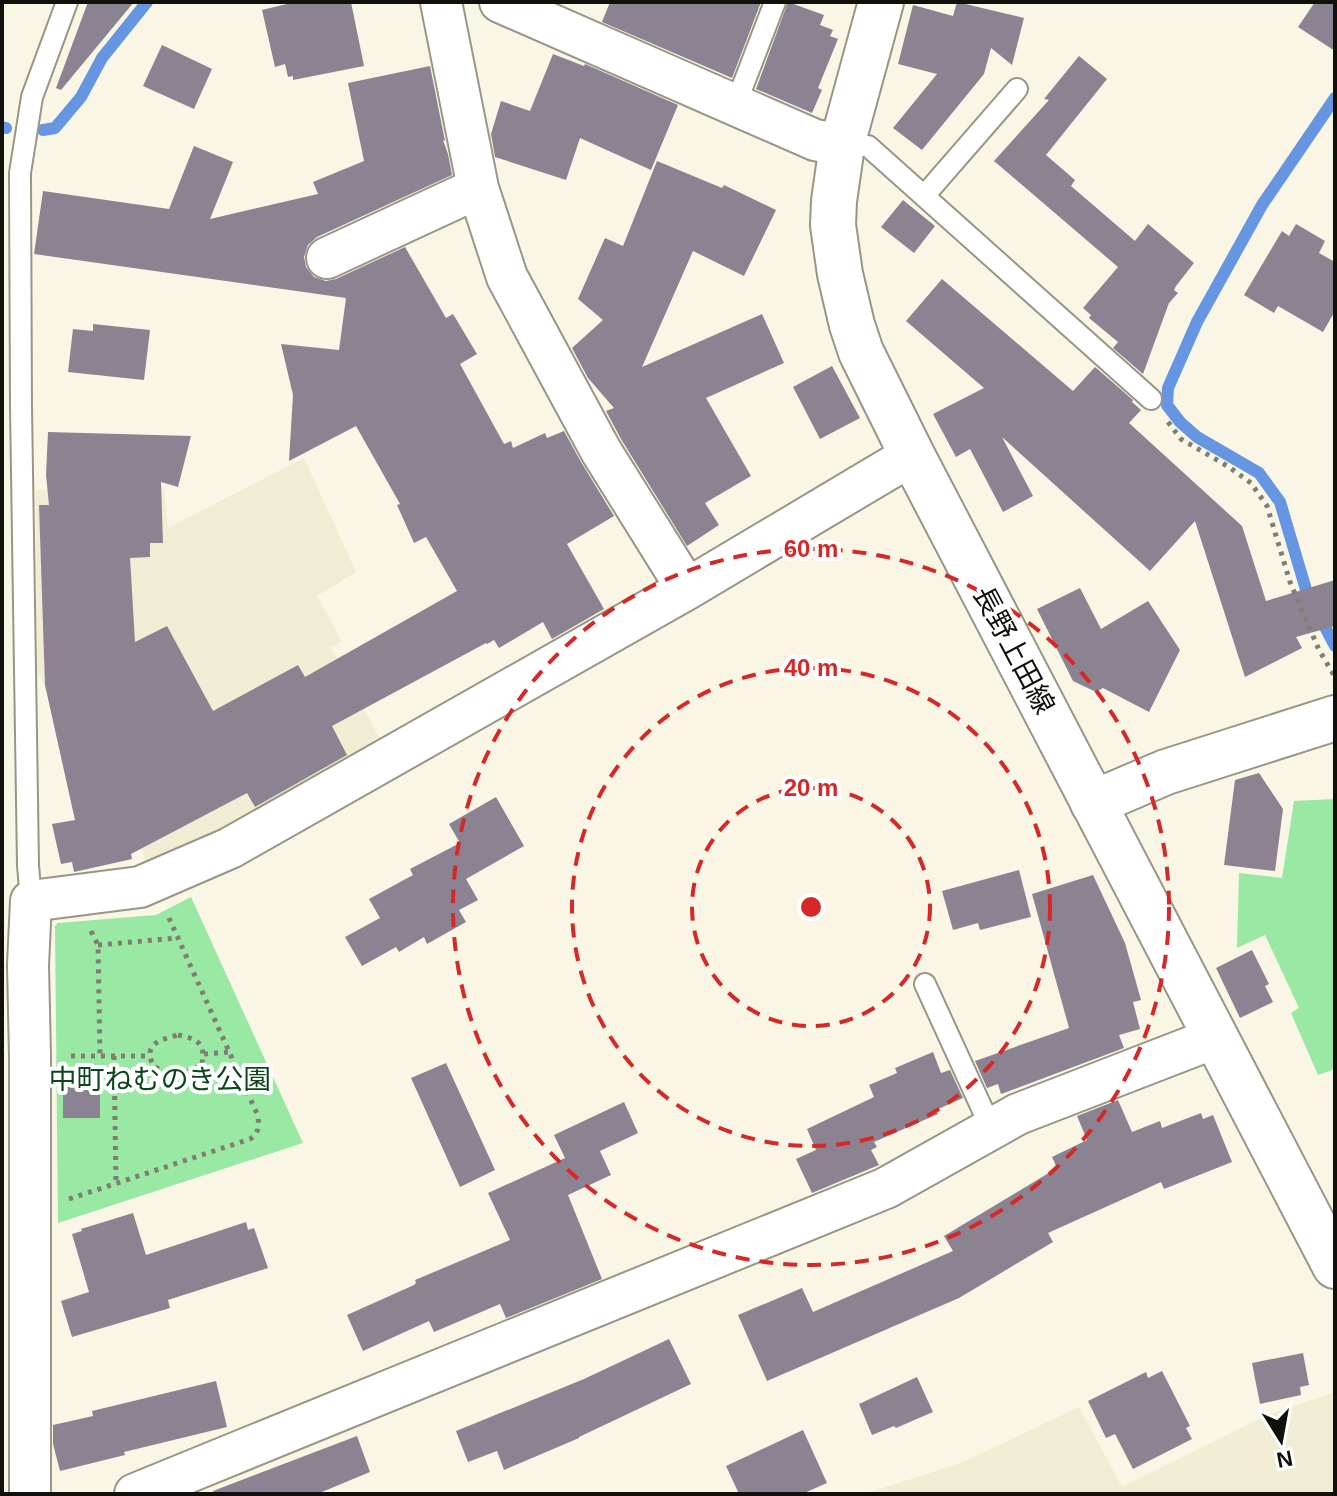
<svg xmlns="http://www.w3.org/2000/svg" width="1337" height="1496" viewBox="0 0 1337 1496" font-family="Helvetica,'Noto Sans JP',sans-serif">
	<style>
		.built { fill: #f1ecd4 }
		.green { fill: #99e8a4 }
		.lines { fill: none; stroke-linecap: round; stroke-linejoin: round }
		.stream { stroke: #6696e1; stroke-width: 12 }
		.building { fill: #8b8391 }
		.service-casing { stroke: #999686; stroke-width: 24 }
		.minor-casing { stroke: #999686; stroke-width: 44 }
		.tertiary-casing { stroke: #999686; stroke-width: 48 }
		.primary-casing { stroke: #999686; stroke-width: 48 }
		.path { stroke: #807e73; stroke-width: 5; stroke-dasharray: 4 6; stroke-linecap: butt }
		.service { stroke: #fff; stroke-width: 20 }
		.minor { stroke: #fff; stroke-width: 40 }
		.tertiary { stroke: #fff; stroke-width: 44 }
		.primary { stroke: #fff; stroke-width: 44 }
		.ring { fill: none; stroke: #d62828; stroke-width: 4; stroke-dasharray: 14 10 }
		.labels { text-anchor: middle; dominant-baseline: central; stroke-width: 8; stroke-linejoin: round; paint-order: stroke }
		.street-label { font-size: 28px; fill: #11100a; stroke: #fff }
		.park-label { font-size: 28px; fill: #0c471c; stroke: #fff }
		.centre { fill: #d62828; stroke: #fff; stroke-width: 4 }
		.ring-label { font-size: 24px; text-anchor: middle; font-weight: bold; fill: #d62828; stroke: #fff; stroke-width: 8; stroke-linejoin: round; paint-order: stroke }
	</style>
	<rect width="100%" height="100%" fill="#f9f6e5"/>
	<path class="built" d="M304,458l52,114 -39,24 25,45 -11,6 54,101 -237,125 -31,-136 -39,7 -41,-72 -1,-182 128,-1 4,39z
		M1335,1392v102h-471l97,-31 118,-56 43,80 145,-72z"/>
	<path class="green" d="M1335,799v270l-17,6 -27,-62 8,-5 -34,-73 -28,13 2,-75 43,5 12,-77z
		M191,897l112,246 -245,80 -3,-297 3,-3 98,-8z"/>
	<g class="lines">
		<path class="stream" d="M1335,98l-73,107 -65,117 -29,66 -1,17 13,17 17,15 62,36 21,29 27,91 28,53
			M2,127l4,1
			M43,130l12,-2 26,-31 21,-39 45,-56"/>
	</g>
	<path class="building" d="M88,2h46l-73,88 -5,-2z
		M295,2h56l13,64 -71,14v-4l-5,1 -3,-13 -10,3 -13,-57z
		M610,2h151l-29,76 -130,-56z
		M788,2l36,13 -4,10 13,5 -3,6 8,3 -20,49 4,2 -10,23 -56,-24z
		M957,2l67,16 -12,47 -21,-17 -7,26 -62,76 -29,-22 44,-54 -39,-10 15,-59 40,11z
		M1315,2h20v49l-37,-24z
		M162,45l50,24 -18,40 -51,-23z
		M553,54l31,12 1,-2 93,41 -27,65 -71,-32 -14,42 -71,-23 -4,-23 10,-33 29,10z
		M1079,56l28,23 -61,76 29,25 -4,6 64,55 13,-17 46,39 -18,23 -2,4 4,3 -9,10 -26,71 -30,-26 5,-6 -29,-24 2,-3 -8,-7 35,-41 -124,-106 55,-61 -5,-1z
		M430,66l15,75 -2,-1 5,14 4,21 -135,62 -9,8 -4,12 2,10 8,10 12,4 10,-2 69,-32 41,71 7,-4 24,40 -17,10 44,80 7,-3 2,7 32,-15 2,5 17,-7 17,31 33,54 -47,28 37,65 -52,30 -9,-17 -44,26 -5,-8 -7,4 -1,-1 -154,83 15,29 -92,52 -8,-14 -116,61 1,5 -58,13 -2,-10 -11,2 -9,-40 23,-4 -30,-135 -6,-180h10l-3,-30 2,-43 143,4 -13,51 -17,-5 2,61h-13v14l-20,1 5,84 32,-16 46,85 85,-46 7,12 152,-86 -31,-54 -12,6 -17,-38 3,-1 -44,-78 -67,35 4,-66 -12,-51 58,6 7,-52 -312,-44 9,-63 126,18 25,-63 39,16 -23,57 108,-25 -5,-12 51,-21 -16,-78z
		M657,161l65,27 2,-3 52,25 -32,66 -51,-25 -51,116 120,-53 22,49 -78,35 45,78 -46,27 14,22 -32,21 -66,-107 -15,-28 8,-3 -26,-30 -16,-30 31,-28 -25,-21 27,-61 18,8z
		M903,200l32,26 -21,27 -33,-26z
		M1296,224l29,17 -6,12 16,9v49l-12,21 -45,-26 -4,7 -30,-18 38,-64 7,5z
		M942,279l131,112 22,-24 38,33 -1,2 9,8 -12,13 113,103 24,75 69,-21v46l-39,11 6,11 -57,29 -50,-156 -45,50 -148,-134 31,59 -30,16 -33,-63 -14,8 -23,-43 51,-26 -78,-67z
		M93,324l57,6 -6,50 -76,-8 5,-43 20,2z
		M832,366l28,52 -40,21 -27,-52z
		M1080,588l21,41 47,-28 32,49 -31,62 -46,-24 -7,4 -23,-11 -36,-72z
		M1259,773l24,36 -8,62 -51,-6 11,-85z
		M496,797l28,49 -58,33 12,21 -19,10 7,12 -39,22 -3,-7 -25,15 -3,-5 -34,19 -17,-29 35,-19 -11,-19 44,-24 -3,-6 50,-26 -11,-19z
		M1019,870l12,47 -51,13 -2,-7 -25,7 -11,-39z
		M1093,875l32,68 16,57 -8,2 7,27 -21,6 5,13 -123,46 -3,-10 -11,4 -12,-27 94,-33 -37,-134z
		M1252,950l17,34 -4,2 8,16 -33,16 -24,-50z
		M933,1052l8,21 9,-3 13,28 -27,12 2,4 -64,28 3,5 -6,3 8,15 -67,28 -16,-34 20,-9 -9,-21 67,-32 -5,-12 28,-12 -2,-5z
		M446,1063l49,107 -35,17 -49,-109z
		M63,1087h37v31h-37z
		M1118,1100l14,32 28,-11 2,7 39,-15 2,6 10,-4 19,47 -68,27 -3,-7 -113,51 5,9 -94,56 -192,83 -29,-66 64,-27 11,24 140,-61 -9,-15 113,-68 -5,-11 35,-17 -10,-24z
		M624,1102l14,31 -38,18 11,24 -43,20 34,84 -96,39 -6,-14 -66,28 -5,-11 -66,30 -16,-36 67,-30 2,-2 -1,-3 95,-40 -22,-47 77,-35 -11,-23z
		M133,1213l13,42 100,-33 2,8 6,-2 14,40 -100,32 2,8 -98,29 -11,-36 28,-9 -17,-58 10,-3 -1,-2z
		M669,1339l22,45 -112,53v1l-75,32 -7,-19 -29,11 -12,-31 128,-52z
		M1303,1353l6,32 -9,2 1,8 -41,9 -8,-41z
		M1162,1371l28,55 -4,2 6,11 -59,30 -18,-35 -9,4 -18,-37 58,-29 2,6z
		M917,1377l16,35 -37,16 -2,-2 -22,9 -13,-31z
		M216,1381l11,46 -103,25 1,3 -65,16 -7,-27v-19l40,-9 -1,-5z
		M803,1430l24,53 -25,11h-63l-13,-28z
		M357,1436l13,36 -53,22h-103l-1,-3z"/>
	<g class="lines">
		<defs>
			<path id="service" d="M735,106l40,-104
				M842,145l26,1 283,253
				M924,196l93,-107
				M31,901l-3,-36 -7,-458 -1,-234 12,-76 35,-95
				M925,984l66,144"/>
			<path id="minor" d="M441,2l37,186 29,89 94,174 86,138
				M500,2l315,138 27,5
				M327,258l151,-70
				M30,1494v-438l-2,-91 3,-64 109,-14 90,-39 457,-259 225,-134
				M135,1494l751,-306 132,-74 199,-77"/>
			<path id="tertiary" d="M1093,803l73,-31 169,-54"/>
			<path id="primary" d="M881,2l-39,143 -8,56 -1,24 7,49 12,51 9,27 51,103 423,811"/>
		</defs>
		<use href="#service" class="service-casing"/>
		<use href="#minor" class="minor-casing"/>
		<use href="#tertiary" class="tertiary-casing"/>
		<use href="#primary" class="primary-casing"/>
		<path class="path" d="M1168,422l13,17 48,28 22,16 16,23 23,76 29,68 16,27
			M91,931l7,14 2,111
			M98,945l79,-7
			M178,1035c19,4 28,8 24,29 -16,12 -30,10 -48,3 -12,-23 5,-27 24,-32z
			M204,1054l25,-2
			M71,1056h79
			M114,1056l2,128
			M69,1199l181,-60c9,-6 9,-12 8,-23l-89,-198"/>
		<use href="#service" class="service"/>
		<use href="#minor" class="minor"/>
		<use href="#tertiary" class="tertiary"/>
		<use href="#primary" class="primary"/>
	</g>
	<g class="ring">
		<circle cx="811" cy="907" r="119"/>
		<circle cx="811" cy="907" r="239"/>
		<circle cx="811" cy="907" r="358"/>
	</g>
	<g class="labels">
		<g class="street-label">
			<text transform="translate(1014 650) rotate(62)">長野上田線</text>
		</g>
		<g class="park-label">
			<text x="160" y="1079">中町ねむのき公園</text>
		</g>
	</g>
	<circle cx="811" cy="907" r="12" class="centre"/>
	<g class="ring-label">
		<text x="811" y="557">60 m</text>
		<text x="811" y="676">40 m</text>
		<text x="811" y="796">20 m</text>
	</g>
	<rect width="1337" height="1496" fill="none" stroke="#11100a" stroke-width="8"/>
	<g transform="translate(1281 1440) rotate(169)" stroke="#ffffff" stroke-width="6" paint-order="stroke">
	<path d="M0-6L14 30L0 20L-14 30Z" fill="#11100a"/>
	<text y="-12" font-size="22" font-weight="bold" text-anchor="middle" fill="#11100a">N</text>
	</g>
</svg>
